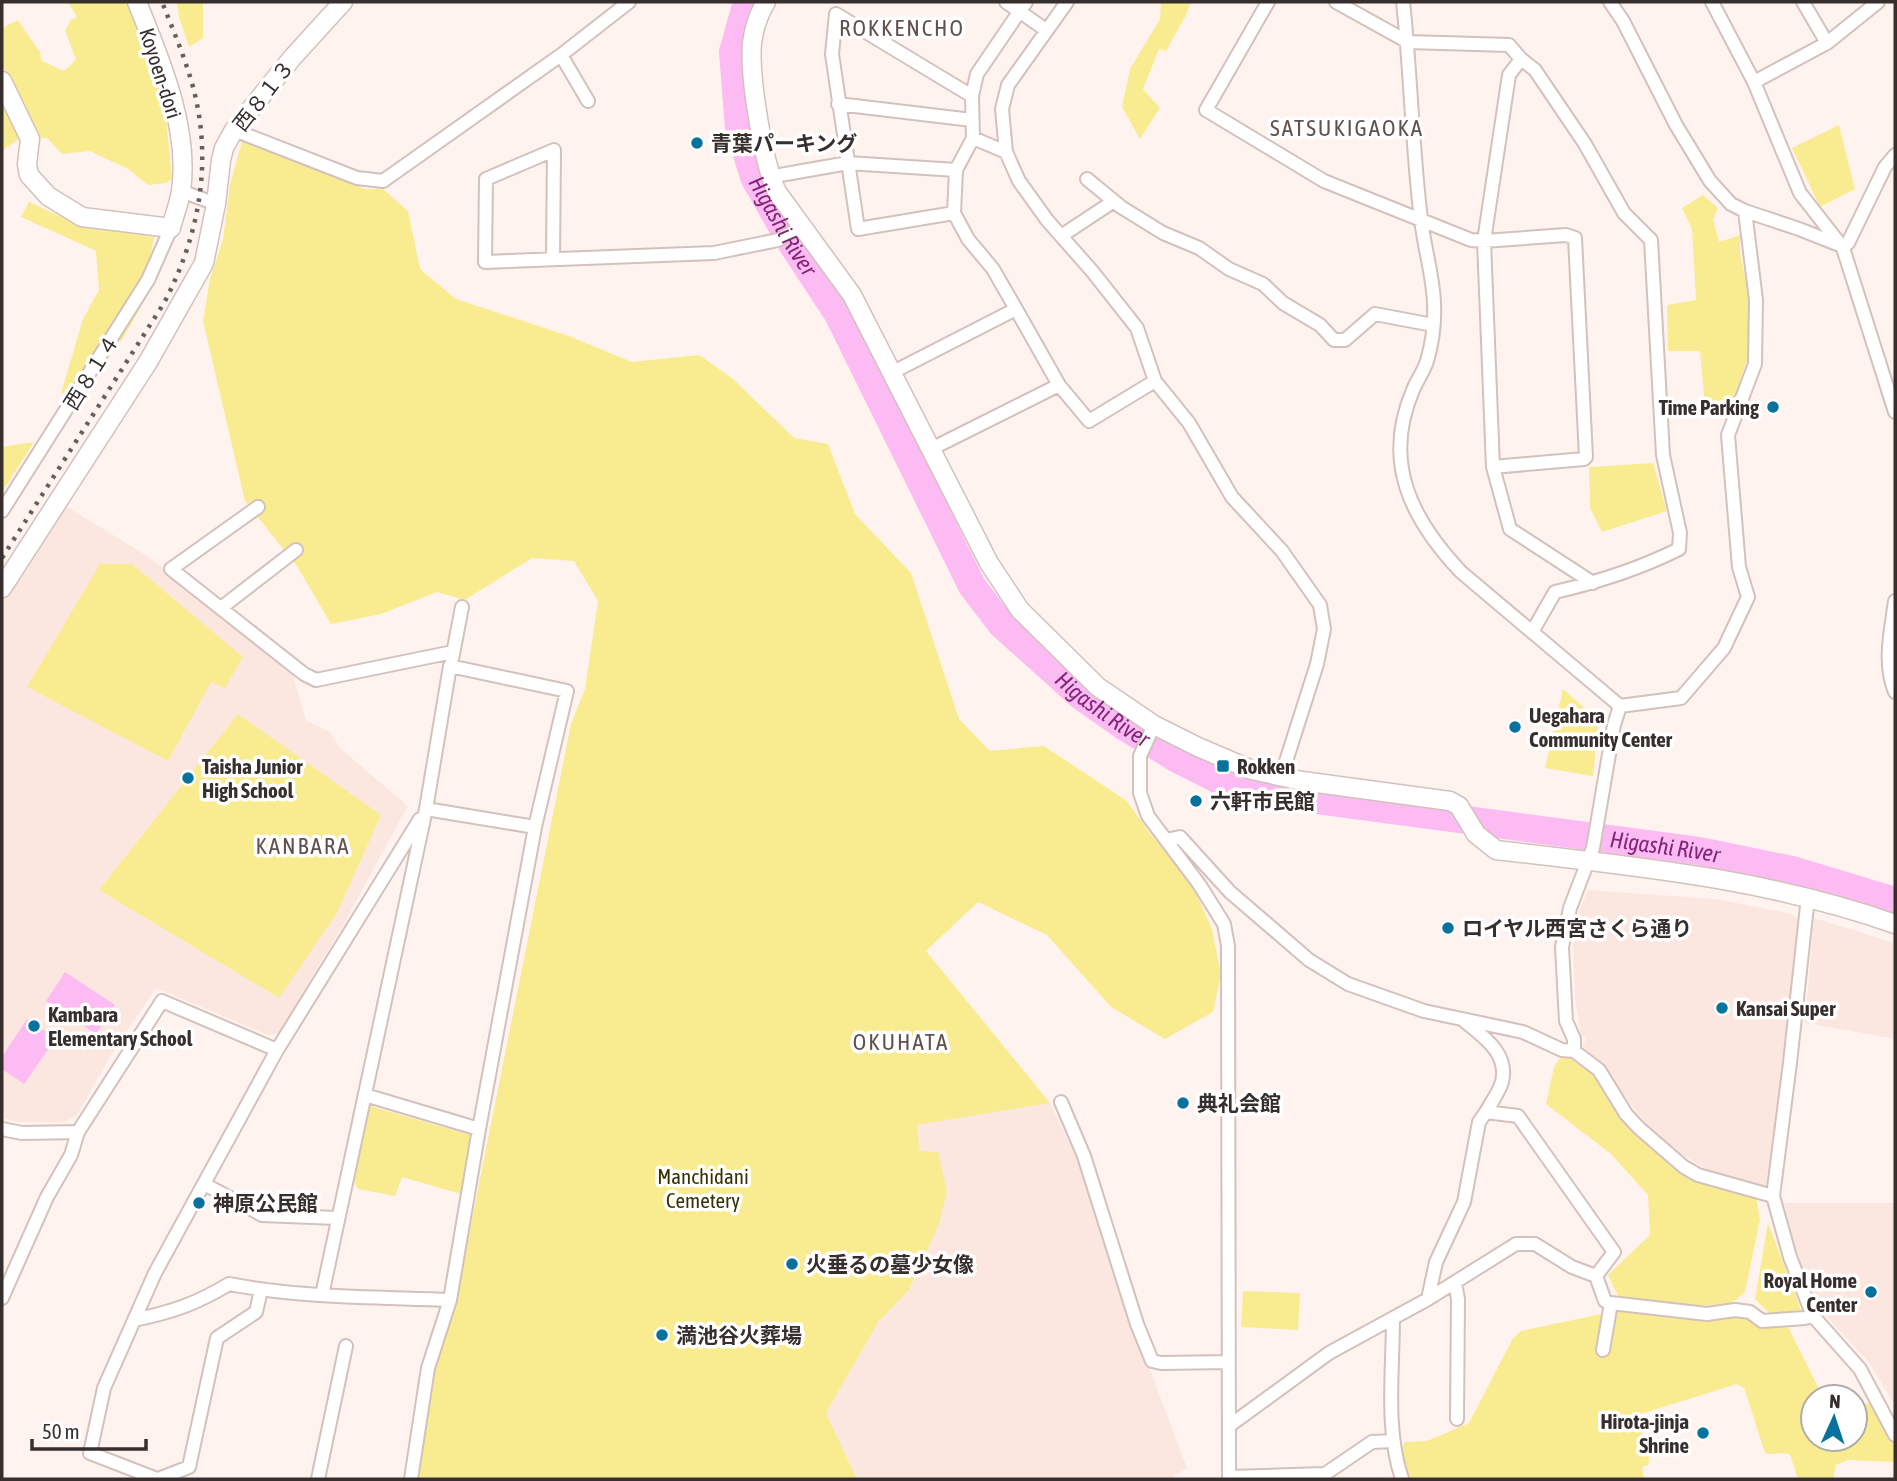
<svg xmlns="http://www.w3.org/2000/svg" width="1897" height="1481" viewBox="0 0 1897 1481" font-family="'Asap Condensed','Noto Sans JP',sans-serif">
	<style>
		.built { fill: #fce7e0 }
		.green { fill: #f9ec90 }
		.water { fill: #fdbbf3 }
		.lines { fill: none; stroke-linecap: round; stroke-linejoin: round }
		.river { stroke: #fdbbf3; stroke-width: 28 }
		.street-casing { stroke: #d3c1bc; stroke-width: 16 }
		.secondary-casing { stroke: #d3c1bc; stroke-width: 21 }
		.street { stroke: #fff; stroke-width: 12 }
		.secondary { stroke: #fff; stroke-width: 18 }
		.rail { stroke: #675f5d; stroke-width: 4.5; stroke-dasharray: 3.5 7; stroke-linecap: butt }
		.poi-dot { fill: #07729e; stroke: #fff; stroke-width: 2.5 }
		.labels { text-anchor: middle; dominant-baseline: central; stroke-width: 7; stroke-linejoin: round; paint-order: stroke }
		.street-label { font-size: 21px; fill: #362f2d; stroke: #fff }
		.poi-label { font-size: 21px; font-weight: bold; fill: #362f2d; stroke: #fff; text-anchor: start }
		.park-label { font-size: 21px; fill: #373001; stroke: #fff }
		.neighbourhood-label { font-size: 23px; letter-spacing: 2px; fill: #60514c; stroke: #fff }
		.water-label { font-size: 23px; font-style: italic; fill: #82267a; stroke: #fff }
	</style>
	<rect width="100%" height="100%" fill="#fff3f0"/>
	<path class="built" d="M64,505l82,50 59,45 87,73 14,47 24,12 11,17 67,57 -61,112 -68,115 -11,2 -112,-47 -45,67 -34,60 -12,7h-47l-16,-4v-517z
		M1588,890l128,9 72,14 11,5 -18,167 -16,105 -61,-22 -46,-29 -57,-73 -19,-20 5,-8 -6,-3 -6,-36 -2,-56 2,-23z
		M1814,918l81,25v96l-90,-16z
		M1050,1103l27,57 58,170 52,138 -17,11h-313l-31,-66 53,-92 30,-31 11,-139 -3,-26z
		M1784,1203h111v203l-25,-42 -50,-55 -22,-50z"/>
	<path class="green" d="M68,2h58l22,53 18,62 6,62 -6,4 -18,2 -20,-16 -38,-18 -28,3 -15,-16h-27l-18,13v-47l12,-20 -12,-18v-38l16,-8 22,32 2,9 22,10 12,-11 -11,-30 6,-10 6,-3z
		M177,2h26v36l-14,9 -10,-30z
		M1161,2h30l-5,13 -20,36 -7,-2 -16,40 17,19 -20,31 -18,-32 8,-38 30,-50z
		M1839,125l16,64 -35,18 -28,-59z
		M242,141l123,48h18l25,22 12,58 36,30 113,37 63,26 67,-7 33,23 62,60 34,6 27,70 56,59 48,146 31,32 54,-5 83,55 21,30 43,51 21,47 9,46 -8,37 -48,27 -54,-32 -64,-72 -69,-33 -52,49 124,152 -133,22 3,26 18,1 9,39 -8,33 -30,66 -30,31 -53,92 31,66h-443l9,-31 11,-77 21,-67 116,-580 14,-35 13,-88 -24,-40 -42,-3 -67,42 -28,-8 -56,22 -50,10 -34,-58 -52,-65 -42,-180 7,-42 13,-40 7,-54z
		M1703,195l15,13 -5,11 6,23 21,-7v17l8,41 2,59 -17,48 -28,6 -5,-55h-32l-1,-46 29,-5 -4,-71 -10,-21z
		M29,202l50,23 75,12 -4,21 4,26 -32,56 -23,9 -27,46 -11,-2 22,-74 16,-29 -3,-39 -75,-34z
		M34,442l-32,50v-45z
		M1653,463l14,48 -65,21 -12,-24 -1,-41z
		M100,564h32l111,93 -18,31 -14,-6 -43,79 -141,-74z
		M1563,689l36,31 -6,56 -48,-8z
		M238,714l143,101 -44,98 -58,85 -180,-108z
		M1563,1054l9,1 24,18 27,45 73,60 60,18 4,24 -15,72 -13,11 -33,3 -80,-8 -11,-23 42,-40 -2,-40 -37,-41 -65,-50 8,-37z
		M370,1106l100,29 -9,59 -59,-17 -7,19 -37,-7 -4,-8z
		M1768,1223l33,87 -31,4 -15,-15z
		M1243,1291l57,2 -2,37 -57,-3z
		M1622,1308l112,6 16,2 10,10 28,1 35,70h-10v42h42v-33l14,-3 25,43 1,13 -2,3 -45,-2 -12,5 -3,14h-35l-8,-24c-8,-4 -16,1 -25,-2l-21,-65 -7,-4 -96,30c-7,17 13,34 7,51l-6,2 2,12h-237c-3,-12 -9,-26 -2,-37l22,-1 42,-18 44,-85 8,-7 95,-20z"/>
	<path class="water" d="M65,972l50,33 -19,29 -50,-33z
		M27,1019l29,19 -32,46 -22,-15v-12z"/>
	<g class="lines">
		<path class="river" id="s1" d="M747,2l-14,50 6,76 15,49 38,67 46,70 134,272 29,38 80,72 44,31 54,33 38,19 54,15 428,57 93,19 103,31"/>
		<defs>
			<path id="street" d="M1006,2l40,28
				M1067,2l-59,83 -6,24 4,43 13,29 28,39 45,51 45,57 18,53 34,42 43,74 50,54 38,54 4,24 -7,35 -36,113
				M1268,2l-62,108 118,71 147,59 13,1 82,-6 9,3 11,219 -2,2 -91,8
				M1336,2l72,40 101,3 12,14 14,11 50,74 39,69 27,27 12,215 17,78 -1,16c-40,20 -81,33 -124,43l-23,40
				M1403,2c8,72 9,145 18,217 3,28 12,56 13,84 1,19 -2,41 -7,58 -3,10 -10,19 -14,29 -31,72 -2,129 48,182l159,134 -6,19 -21,123 -23,60 -8,39 4,74 8,18v12
				M1610,2l13,19 53,104 34,56 21,23 14,7 54,18 38,15
				M1712,2l42,80 46,111 43,55 52,164
				M1803,2l24,41
				M561,55l27,46
				M1521,59l-12,16 -25,166 9,226 17,62 83,54
				M1754,82l73,-39 51,-41
				M838,104l134,16
				M234,130l123,48 26,3 178,-126 68,-53
				M973,138l-1,-42 5,-22 49,-72
				M769,177l79,-14 108,7 17,-32 33,14
				M1087,179l34,28 42,26 36,15 30,21 34,15 20,19 37,22 14,15h11l30,-26 58,11
				M181,191l35,13
				M954,213l-96,16 -26,-175 4,-40 136,82
				M1061,236l53,-35
				M1843,248l5,-5 37,-76 10,-12
				M553,259l1,-109 -68,29 -1,83 229,-9 64,-13 24,-13
				M893,372l123,-63 -23,-40 -25,-30 -14,-26 2,-43
				M1059,385l30,36 66,-40
				M931,449l128,-64 -43,-76
				M258,507l-87,62 133,105 12,6 137,-28
				M2,511l146,-231 23,-52
				M1895,601c-4,30 -12,62 0,91
				M221,608l75,-58
				M452,659l10,-52
				M1620,706l61,-8 43,-50 24,-51 -9,-30 -11,-132 27,-71 1,-64 -11,-89
				M1154,725l-14,31v37l8,23 51,68 25,40 4,22 1,533
				M426,809l109,18
				M1166,840l14,-3 50,55 79,68 39,24 76,27 99,21 39,18 12,1 25,19 27,44 13,14 45,39 14,8 75,21
				M1808,897l-18,166 -17,133 17,61 23,59 47,53 35,66
				M1462,1019c20,17 47,33 40,63 -3,10 -11,21 -16,30l32,4 96,136 -18,24
				M365,1095l114,34
				M1061,1102l23,54 53,168 15,37 9,2 67,-1
				M2,1129l20,4 56,-1
				M204,1184l58,31 75,3
				M1455,1283l3,16 -1,120
				M322,1295l104,-486 24,-143 117,25 -32,136 -56,302 -29,171 -22,68 -17,111
				M2,1298l45,-101 24,-42 7,-23 84,-131 115,49
				M1428,1299l8,-37 28,-60 15,-80 7,-10
				M1393,1318c0,53 -8,111 9,161
				M134,1320c38,-8 62,-16 95,-36 73,14 147,13 221,16
				M1603,1350l8,-47
				M1229,1426l100,-73 99,-54 88,-55h19l37,23 24,9 9,25 6,2 96,11 28,-4 15,2 12,9 43,-3 8,-2
				M1229,1477l96,-3 47,-32 21,-1
				M157,1479l-67,-26 14,-65 51,-115 122,-223 143,-231
				M158,1479l31,-12 28,-129 39,-26 5,-22
				M318,1479l28,-133"/>
			<path id="secondary" d="M766,2c-8,13 -12,25 -14,41 -3,32 11,120 25,149l75,103 137,268 31,47 78,77 56,38 44,22 54,23 50,11 148,20 9,5 17,28 20,16c135,16 270,28 399,74
				M2,81l28,58 -3,25 2,11 19,21 34,21 89,11c3,-12 8,-24 10,-37 9,-63 -21,-132 -44,-189
				M2,588l146,-226 56,-99 12,-59 5,-44 3,-12 10,-18 58,-72 51,-56"/>
		</defs>
		<use href="#street" class="street-casing"/>
		<use href="#secondary" class="secondary-casing"/>
		<use href="#street" class="street"/>
		<use href="#secondary" class="secondary"/>
		<path class="rail" d="M2,558l162,-255c32,-61 47,-129 33,-199 -7,-35 -22,-69 -35,-102"/>
	</g>
	<g class="poi-dot">
		<circle cx="697" cy="143" r="7"/>
		<circle cx="1773" cy="407" r="7"/>
		<circle cx="1515" cy="727" r="7"/>
		<rect x="1216" y="759" width="14" height="14" rx="3.5"/>
		<circle cx="188" cy="778" r="7"/>
		<circle cx="1196" cy="801" r="7"/>
		<circle cx="1448" cy="928" r="7"/>
		<circle cx="1722" cy="1008" r="7"/>
		<circle cx="34" cy="1026" r="7"/>
		<circle cx="1183" cy="1103" r="7"/>
		<circle cx="199" cy="1203" r="7"/>
		<circle cx="792" cy="1264" r="7"/>
		<circle cx="1871" cy="1292" r="7"/>
		<circle cx="662" cy="1335" r="7"/>
		<circle cx="1703" cy="1433" r="7"/>
	</g>
	<g class="labels">
		<g class="street-label">
			<text transform="translate(161 73) rotate(72)">Koyoen-dori</text>
			<text transform="translate(263 95) rotate(-52)">西８１３</text>
			<text transform="translate(91 372) rotate(-58)">西８１４</text>
		</g>
		<g class="poi-label">
			<text x="711" y="143">青葉パーキング</text>
			<text x="1759" y="407" text-anchor="end">Time Parking</text>
			<text x="1529" y="715">Uegahara<tspan x="1529" dy="24">Community Center</tspan></text>
			<text x="202" y="766">Taisha Junior<tspan x="202" dy="24">High School</tspan></text>
			<text x="1237" y="766">Rokken</text>
			<text x="1210" y="801">六軒市民館</text>
			<text x="1462" y="928">ロイヤル西宮さくら通り</text>
			<text x="1736" y="1008">Kansai Super</text>
			<text x="48" y="1014">Kambara<tspan x="48" dy="24">Elementary School</tspan></text>
			<text x="1197" y="1103">典礼会館</text>
			<text x="213" y="1203">神原公民館</text>
			<text x="806" y="1264">火垂るの墓少女像</text>
			<text x="1857" y="1280" text-anchor="end">Royal Home<tspan x="1857" dy="24">Center</tspan></text>
			<text x="676" y="1335">満池谷火葬場</text>
			<text x="1689" y="1421" text-anchor="end">Hirota-jinja<tspan x="1689" dy="24">Shrine</tspan></text>
		</g>
		<g class="park-label">
			<text x="703" y="1176">Manchidani<tspan x="703" dy="24">Cemetery</tspan></text>
		</g>
		<g class="neighbourhood-label">
			<text x="902" y="28">ROKKENCHO</text>
			<text x="1347" y="128">SATSUKIGAOKA</text>
			<text x="303" y="846">KANBARA</text>
			<text x="901" y="1042">OKUHATA</text>
		</g>
		<g class="water-label">
			<text stroke="none"><textPath href="#s1" startOffset="236">Higashi River</textPath></text>
			<text stroke="none"><textPath href="#s1" startOffset="824">Higashi River</textPath></text>
			<text stroke="none"><textPath href="#s1" startOffset="1412">Higashi River</textPath></text>
		</g>
	</g>
	<rect width="1897" height="1481" fill="none" stroke="#362f2d" stroke-width="7"/>
	<g transform="translate(1834 1418) rotate(3)"><circle r="33" fill="#ffffff" stroke="#afacab" stroke-width="2"/>
	<path d="M0-5L12 26L0 18L-12 26Z" fill="#07729e"/>
	<text y="-10" font-size="19" font-weight="bold" text-anchor="middle" fill="#362f2d">N</text>
	</g>
	<path d="M32 1439v10h114v-10" fill="none" stroke="#362f2d" stroke-width="3.5"/>
	<text x="42" y="1439" font-size="21" fill="#362f2d" stroke="#ffffff" stroke-width="5" paint-order="stroke">50 m</text>
</svg>
